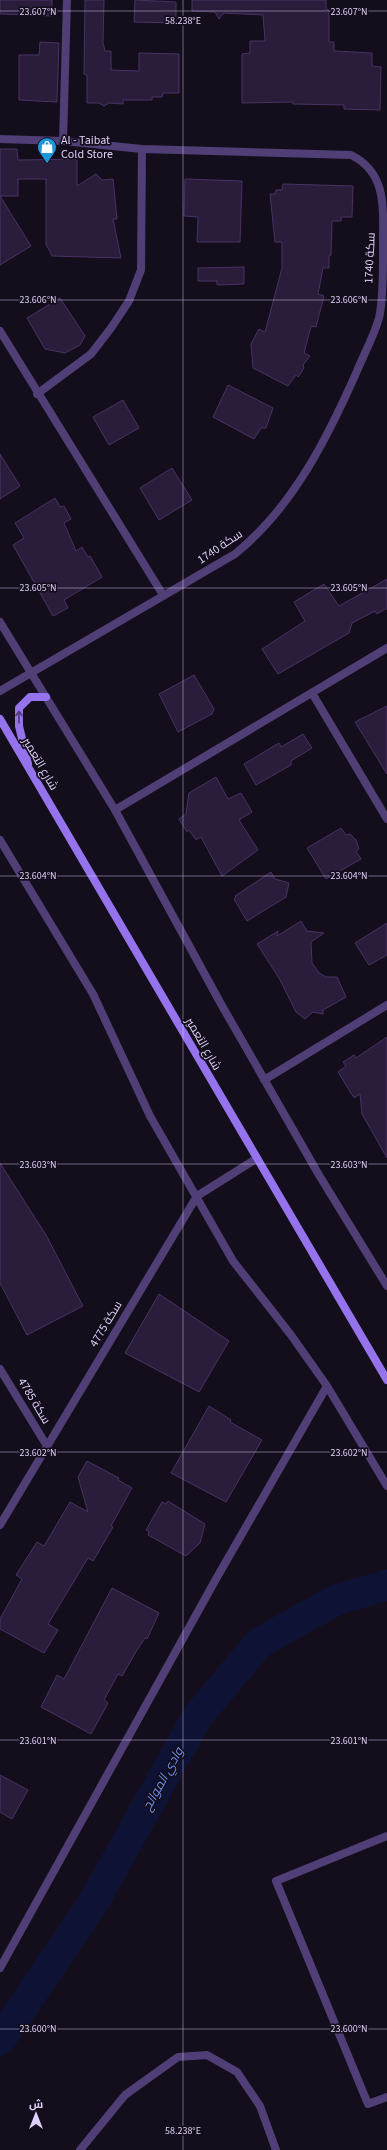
<svg xmlns="http://www.w3.org/2000/svg" width="387" height="2150" viewBox="0 0 387 2150" font-family="'Source Sans 3',Cairo,sans-serif">
	<style>
		.lines { fill: none; stroke-linecap: round; stroke-linejoin: round }
		.river { stroke: #0e1335; stroke-width: 31 }
		.building { fill: #2a1d3b; stroke: #483264 }
		.street { stroke: #4f3f76; stroke-width: 8 }
		.secondary { stroke: #9473ed; stroke-width: 8 }
		.oneway { stroke: #4e3b7a }
		.ticks { fill: none; stroke: #dfd0f9; stroke-width: 1; stroke-opacity: 0.45 }
		.labels { text-anchor: middle; dominant-baseline: central; stroke-width: 3.5; stroke-linejoin: round; paint-order: stroke }
		.poi-label { font-size: 12px; fill: #dfd0f9; stroke: #140e1c; text-anchor: start }
		.street-label { font-size: 12px; fill: #dfd0f9; stroke: #140e1c }
		.water-label { font-size: 13px; font-style: italic; fill: #6b90ec; stroke: #140e1c }
		.ticks-label { font-size: 10px; text-anchor: middle; fill: #dfd0f9; stroke: #140e1c; stroke-width: 3.5; stroke-linejoin: round; paint-order: stroke }
	</style>
	<rect width="100%" height="100%" fill="#140e1c"/>
	<g class="lines">
		<path class="river" d="M0,2040l93,-137 104,-186 62,-74 77,-43 51,-15"/>
	</g>
	<path class="building" d="M0,0h52v16l-52,-2z
		M85,0h19l-1,43 2,8h6v19l28,1v-18l40,1v39h-16l-1,4h-10v3h-29v4l-14,-1 -5,3 -5,-3h-12v-28l-3,-1z
		M135,0l41,2v21l-42,-1z
		M192,0h134v9l3,1v32h5v9l38,2v13l9,1 -1,43 -36,-1v-4l-51,-1v-2l-51,1v-49l8,-1v-12h15l-2,-26 -39,-2 -5,6 -4,-7 -23,-1z
		M40,42l19,1 -2,59 -38,-2v-45h20z
		M0,149h17l1,11 59,-1v27l19,-12 6,6 11,-1 4,40h-4l8,39 -69,-2 -6,-12v-65h-28v17h-18l31,50 -31,19z
		M185,179l57,2 -2,61h-43l1,-25 -14,-1z
		M283,184l70,2 -1,31h-11v4h-9l-1,34 -2,1v12h-6l-5,26 6,2 -8,31 -5,-1 -7,27 6,3 -7,9 1,3 -6,9 -2,-2 -8,11 -35,-18 -2,-24 8,-15 6,3 17,-64v-26h-7l-5,-48h5l1,-4h6z
		M244,267v17l-27,1v-4h-19v-13z
		M60,298l25,38 -5,9 -15,8 -20,-4 -18,-31z
		M228,385l45,23 -7,20h-5l-7,11 -41,-22z
		M123,400l16,28 -30,17 -16,-28z
		M0,454l20,32 -20,13z
		M172,468l20,32 -33,20 -19,-32z
		M55,498l5,9 4,-1 7,13 -7,4 12,28 6,-4 6,10 2,-1 12,21 -38,23 4,8 -15,8 -40,-71 11,-7 -9,-15z
		M387,579v29l-10,6 -2,-3 -23,12 -3,10 -71,41 -16,-25 43,-28 -11,-19 30,-18 15,22z
		M194,675l20,34 -2,5 -34,18 -19,-38z
		M387,706v68l-32,-52z
		M303,734l9,14 -21,13v4l-35,20 -12,-21 35,-21 2,4z
		M216,777l12,22 13,-6 11,19 -13,8 19,30 -36,26 -21,-39 -5,3 -7,-10 -2,2 -8,-13 7,-5 3,-21z
		M341,828l5,7 4,-1 6,6 3,9 -3,2 5,8 -35,20 -19,-31z
		M271,872l4,7 14,4 -3,14 -39,24 -13,-22 2,-2 -1,-1z
		M301,921l6,10 17,2 -13,9 1,21 7,10 7,4h11l9,20 -23,13v4l-10,-2 -8,7 -9,-7 -17,-34 -22,-34 21,-13 -1,5z
		M387,923v32l-18,10 -14,-22z
		M387,1037v121l-25,-44 -2,-20 -6,4 -16,-26 8,-6 -3,-4 11,-7 2,3z
		M0,1163l46,72 37,71 -56,29 -27,-52z
		M159,1294l70,47 -30,51 -74,-39z
		M209,1406l22,14 -1,2 32,18 -36,62 -55,-29z
		M87,1461l32,17 -1,2 14,8 -21,38 2,1 -20,34 -5,-3 -40,66 10,6 -14,23 -44,-24v-10l22,-40 -6,-4 21,-33 7,4 26,-44 18,10 -10,-35z
		M168,1501l37,23 -5,19 -14,13 -38,-21 1,-3 -3,-2 16,-28 4,2z
		M112,1588l47,25 -12,26 -2,-1 -8,12 -15,26 -4,-2 -14,26 4,3 -17,31 -50,-27 16,-32 7,4z
		M0,1775l28,15 -16,29 -12,-7z"/>
	<g class="lines">
		<path class="street" d="M0,139l63,2 79,8 209,6c33,16 33,48 32,81 0,23 1,61 -4,82 -5,18 -15,36 -22,53 -30,68 -64,136 -122,183l-235,137
			M63,141l4,-141
			M0,331l163,264
			M37,394l54,-40 20,-26 18,-27 12,-31 1,-121
			M0,622l115,188 106,194 98,171 68,111
			M312,693l75,126
			M115,810l272,-162
			M0,840l93,154 57,122 83,145 58,74 36,51 60,100
			M264,1080l123,-75
			M0,1369l47,77
			M0,1525l197,-329 59,-37
			M387,1836l-111,45 92,223 19,-7
			M0,1968l216,-389 111,-193
			M80,2150l45,-55 53,-38 29,-2 30,17 23,34 16,44"/>
		<path class="secondary" d="M0,719l387,661
			M28,764l-9,-38v-18l11,-11h16"/>
	</g>
	<defs><path id="oneway-shaft" d="M-6 0H5M1.5-3L5.5 0L1.5 3" fill="none" stroke-width="1.6" stroke-linecap="round" stroke-linejoin="round"/></defs>
	<use class="oneway" href="#oneway-shaft" transform="translate(19 717) rotate(-89)"/>
	<path class="ticks" d="M183,0v2150M0,11h387M0,300h387M0,588h387M0,876h387M0,1164h387M0,1452h387M0,1740h387M0,2029h387"/>
	<defs>
		<symbol id="shop-pin" viewBox="-11 -11 22 30"><path d="M0 17L-7.5 6A9.5 9.5 0 1 1 7.5 6Z" fill="#1c97d9" stroke="#140e1c"/><path d="M-5-2.5h2.3a2.7 3.5 0 0 1 5.4 0H5L5.5 6h-11ZM-1.5-2.5h3a1.5 2.3 0 0 0-3 0Z" fill="#fff"/></symbol>
	</defs>
	<g fill-rule="evenodd">
		<use href="#shop-pin" x="36" y="136" width="22" height="30"/>
	</g>
	<g class="labels">
		<g class="poi-label">
			<text x="61" y="140">Al - Taibat<tspan x="61" dy="14">Cold Store</tspan></text>
		</g>
		<g class="street-label">
			<text transform="translate(370 258) rotate(-87)">سكة 1740</text>
			<text transform="translate(220 547) rotate(-34)">سكة 1740</text>
			<text transform="translate(40 764) rotate(60)">شارع التعمير</text>
			<text transform="translate(203 1044) rotate(60)">شارع التعمير</text>
			<text transform="translate(106 1324) rotate(-59)">سكة 4775</text>
			<text transform="translate(34 1401) rotate(59)">سكة 4785</text>
		</g>
		<g class="water-label">
			<text transform="translate(163 1779) rotate(-61)">وادي الموالح</text>
		</g>
	</g>
	<g class="ticks-label">
		<text x="38" y="15">23.607°N</text>
		<text x="349" y="15">23.607°N</text>
		<text x="183" y="24">58.238°E</text>
		<text x="38" y="303">23.606°N</text>
		<text x="349" y="303">23.606°N</text>
		<text x="38" y="591">23.605°N</text>
		<text x="349" y="591">23.605°N</text>
		<text x="38" y="879">23.604°N</text>
		<text x="349" y="879">23.604°N</text>
		<text x="38" y="1168">23.603°N</text>
		<text x="349" y="1168">23.603°N</text>
		<text x="38" y="1456">23.602°N</text>
		<text x="349" y="1456">23.602°N</text>
		<text x="38" y="1744">23.601°N</text>
		<text x="349" y="1744">23.601°N</text>
		<text x="38" y="2032">23.600°N</text>
		<text x="349" y="2032">23.600°N</text>
		<text x="183" y="2134">58.238°E</text>
	</g>
	<g transform="translate(36 2114)" stroke="#140e1c" stroke-width="3" paint-order="stroke">
	<path d="M0-3L7 15L0 10L-7 15Z" fill="#dfd0f9"/>
	<text y="-6" font-size="11" font-weight="bold" text-anchor="middle" fill="#dfd0f9">ش</text>
	</g>
</svg>
